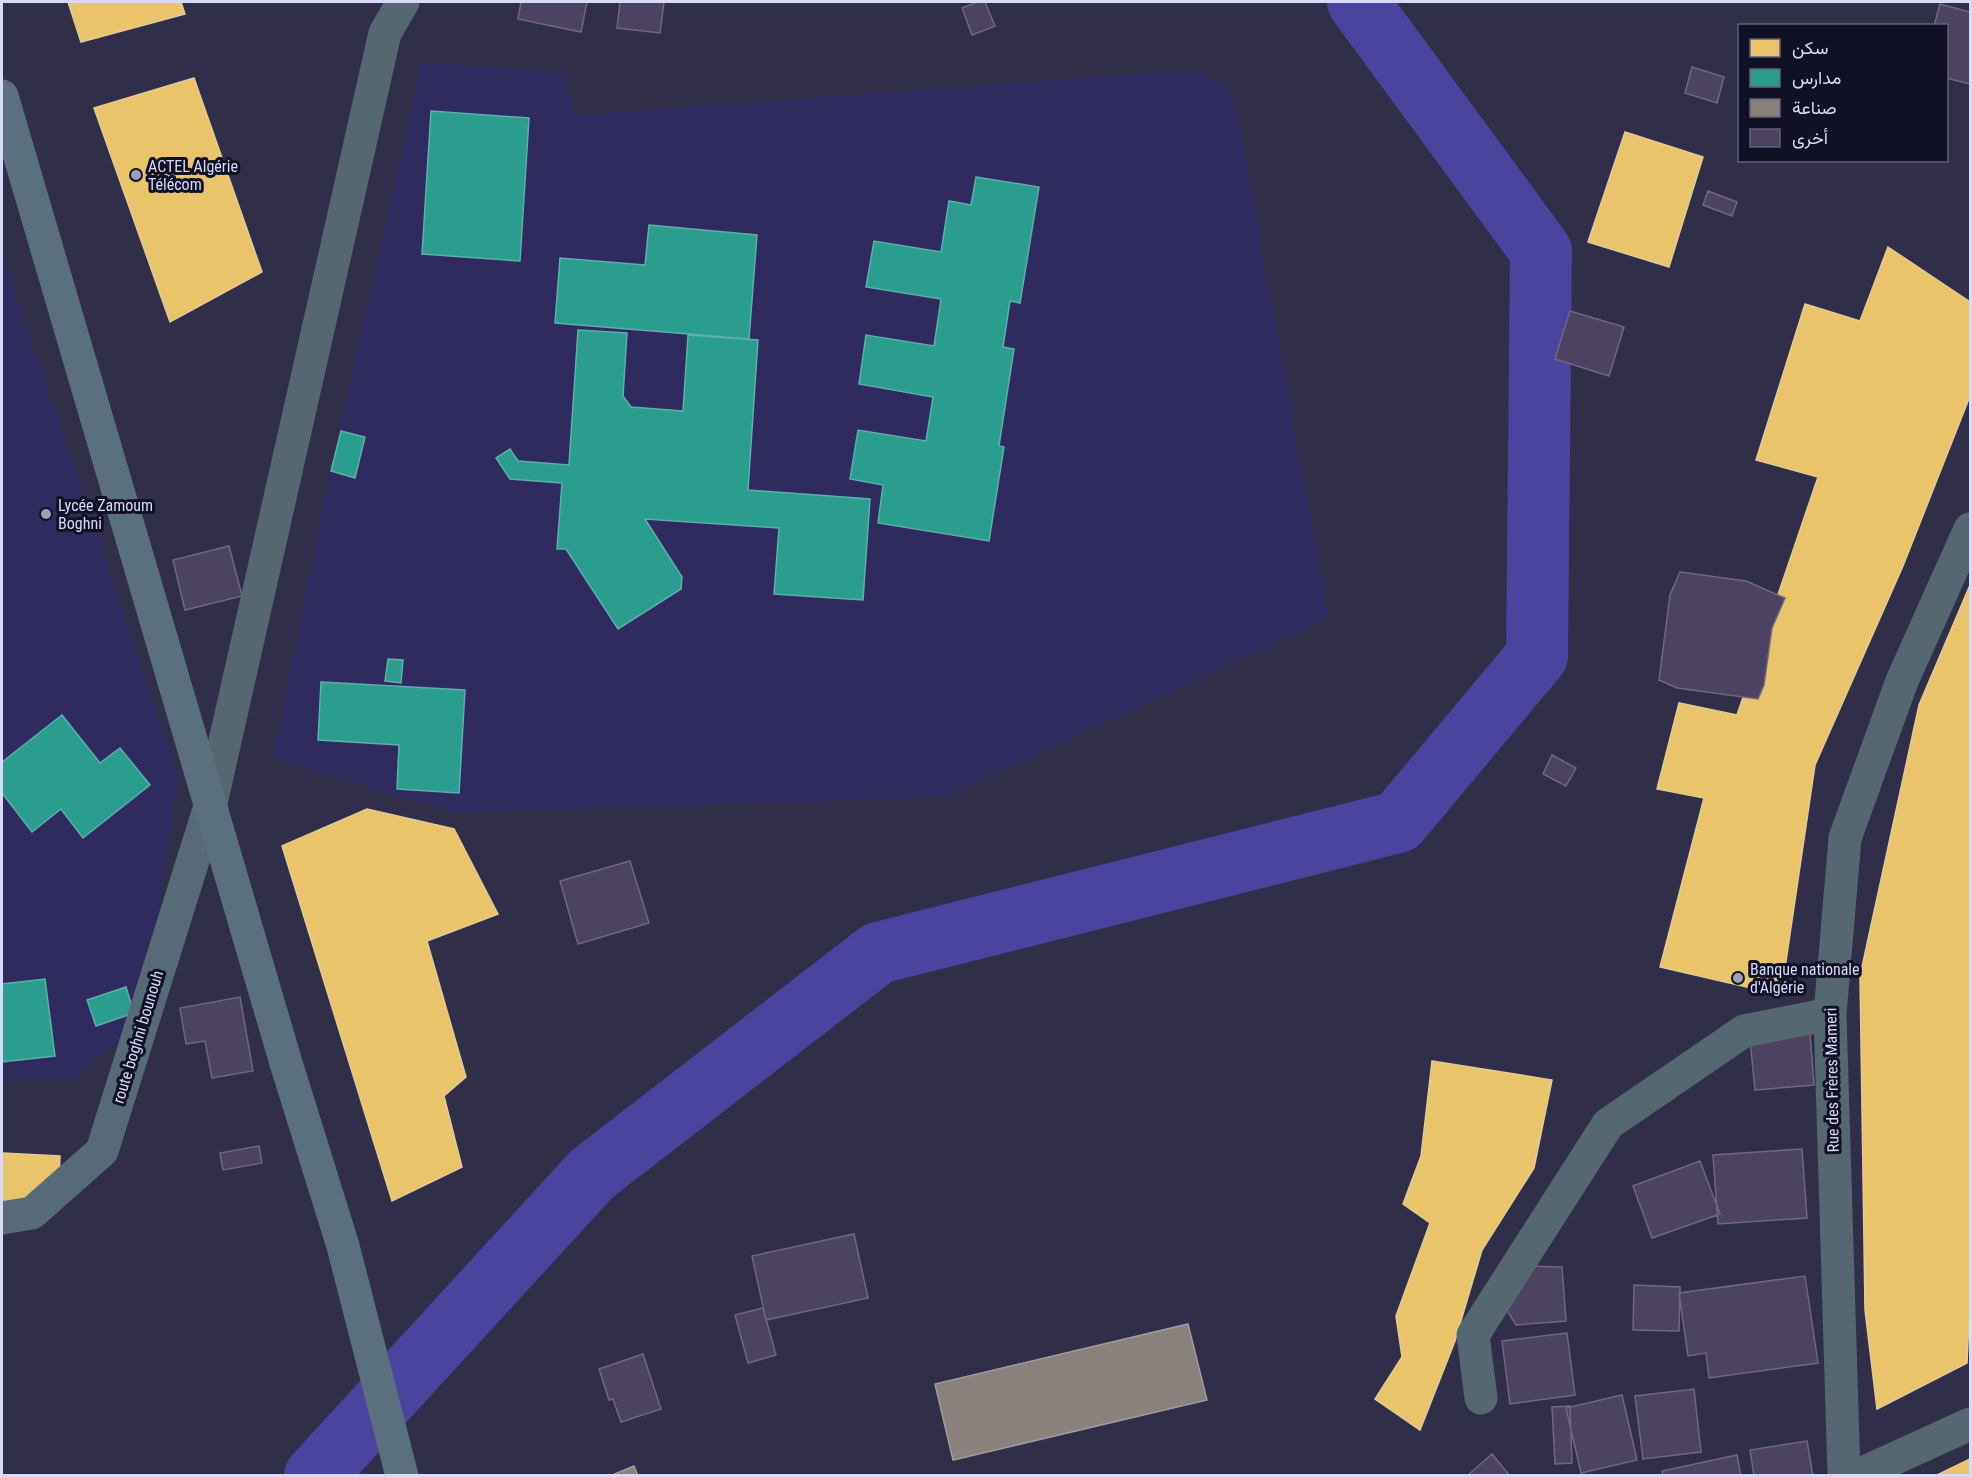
<svg xmlns="http://www.w3.org/2000/svg" width="1972" height="1477" viewBox="0 0 1972 1477" font-family="'Roboto Condensed',Vazirmatn,sans-serif">
	<style>
		.built { fill: #2f2b5f }
		.homes { fill: #e9c46a; stroke: #e4cb95; stroke-width: 1.5 }
		.schools { fill: #2a9d8f; stroke: #5eafaf; stroke-width: 1.5 }
		.industry { fill: #8a817c; stroke: #a19ca2; stroke-width: 1.5 }
		.lines { fill: none; stroke-linecap: round; stroke-linejoin: round }
		.river { stroke: #4b449f; stroke-width: 62 }
		.building { fill: #4c4261; stroke: #6e697f; stroke-width: 1.5 }
		.street { stroke: #556771; stroke-width: 33 }
		.secondary { stroke: #576a77; stroke-width: 33 }
		.primary { stroke: #5a707f; stroke-width: 33 }
		.poi-dot { fill: #9d9ebc; stroke: #111126; stroke-width: 2 }
		.labels { text-anchor: middle; dominant-baseline: central; stroke-width: 6; stroke-linejoin: round; paint-order: stroke }
		.poi-label { font-size: 16px; fill: #d8dafa; stroke: #111126; text-anchor: start }
		.street-label { font-size: 16px; fill: #d8dafa; stroke: #111126 }
	</style>
	<rect width="100%" height="100%" fill="#302e49"/>
	<path class="built" d="M422,62l140,10 15,43 613,-45 43,18 96,530 -383,179 -491,16 -182,-55 63,-315z
		M2,254l177,520 -36,246 -71,60 -70,-1z"/>
	<path class="homes" d="M68,2h113l4,12 -104,28z
		M194,78l68,194 -92,50 -76,-214z
		M1625,132l78,25 -34,110 -81,-25z
		M1888,247l82,55v94l-67,170 -88,199 -34,230 -121,-28 44,-169 -47,-9 22,-86 58,12 81,-238 -62,-17 49,-156 55,17z
		M1970,585v715l-3,63 -90,46 -12,-99 -5,-334 59,-271z
		M367,809l87,20 44,85 -71,27 39,136 -22,19 18,71 -70,34 -110,-355z
		M1432,1061l120,19 -18,88 -52,82 -27,91 -35,89 -45,-31 27,-42 -6,-41 34,-93 -27,-19 18,-48z
		M2,1153l58,3 -2,51 -56,-3z
		M1970,1459v17h-35z"/>
	<path class="schools" d="M431,111l98,7 -9,143 -98,-7z
		M976,177l63,10 -19,116 -10,-2 -7,46 11,2 -15,97 5,1 -15,94 -111,-18 5,-38 -33,-6 8,-49 68,11 7,-44 -74,-13 7,-49 68,11 7,-47 -75,-12 8,-46 67,11 8,-51 22,4z
		M649,225l108,10 -8,104 -194,-16 5,-65 85,7z
		M578,330l49,3 -4,63 8,11 52,4 5,-76 70,5 -10,150 122,9 -7,101 -89,-6 5,-66 -134,-9 37,58 -1,12 -63,40 -52,-80h-9l5,-66 -52,-4 -14,-21 14,-9 8,12 51,4z
		M341,431l24,6 -10,41 -24,-7z
		M388,659l15,1 -2,23 -16,-2z
		M321,682l144,8 -6,103 -62,-4 2,-44 -81,-5z
		M62,715l38,48 20,-15 30,37 -67,53 -22,-29 -29,23 -30,-39v-31z
		M45,979l10,77 -53,6v-78z
		M126,987l8,26 -38,13 -9,-26z"/>
	<path class="industry" d="M1188,1324l19,76 -254,60 -18,-76z
		M634,1466l4,10h-28z"/>
	<g class="lines">
		<path class="river" d="M315,1476l277,-302 286,-221 520,-131 139,-166 4,-405 -183,-249"/>
	</g>
	<path class="building" d="M521,2h66l-6,30 -63,-13z
		M620,2h44l-4,31 -43,-5z
		M978,2h7l10,24 -23,9 -10,-27z
		M1940,4l30,8v72l-24,-6v-52h-12z
		M1692,67l32,10 -7,26 -32,-10z
		M1708,191l29,11 -5,14 -29,-11z
		M1570,311l54,16 -15,49 -54,-17z
		M229,546l13,50 -57,14 -12,-50z
		M1680,572l66,9 39,17 -13,30 -8,57 -6,14 -81,-11 -18,-8 11,-85z
		M1552,755l24,13 -10,18 -23,-12z
		M630,861l19,62 -71,21 -18,-63z
		M240,997l13,74 -41,7 -7,-37 -19,3 -6,-36z
		M1810,1034l4,51 -59,5 -5,-51z
		M259,1146l3,17 -39,7 -3,-17z
		M1802,1149l5,69 -89,6 -5,-69z
		M1700,1161l20,53 -68,24 -19,-52z
		M854,1234l14,64 -102,22 -14,-64z
		M1522,1266l40,1 4,54 -50,4 -16,-26z
		M1805,1276l13,87 -109,15 -3,-25 -18,3 -9,-63z
		M1634,1285l46,2 -1,44 -46,-1z
		M763,1308l13,47 -28,8 -13,-48z
		M1567,1333l8,62 -65,9 -8,-63z
		M643,1354l18,55 -40,13 -8,-23 -4,1 -10,-31z
		M1694,1389l7,63 -58,7 -8,-63z
		M1622,1395l15,65 -56,13 -15,-65z
		M1570,1406l2,57 -17,1 -3,-57z
		M1807,1441l6,35h-59l-4,-26z
		M1492,1454l18,22h-43z
		M1737,1455l4,21h-78l-1,-5z"/>
	<g class="lines">
		<path class="street" d="M211,803l174,-770 18,-31
			M1481,1398l-8,-63 135,-211 136,-93 86,-17
			M1844,1476l-14,-462 15,-176 57,-157 68,-152
			M1856,1476l114,-52"/>
		<path class="secondary" d="M2,1218l30,-5 70,-62 109,-348"/>
		<path class="primary" d="M2,96l284,967 57,183 59,230"/>
	</g>
	<g class="poi-dot">
		<circle cx="136" cy="175" r="6"/>
		<circle cx="46" cy="514" r="6"/>
		<circle cx="1738" cy="978" r="6"/>
	</g>
	<g class="labels">
		<g class="poi-label">
			<text x="148" y="166">ACTEL Algérie<tspan x="148" dy="18">Télécom</tspan></text>
			<text x="58" y="505">Lycée Zamoum<tspan x="58" dy="18">Boghni</tspan></text>
			<text x="1750" y="969">Banque nationale<tspan x="1750" dy="18">d'Algérie</tspan></text>
		</g>
		<g class="street-label">
			<text transform="translate(138 1037) rotate(-73)">route boghni bounouh</text>
			<text transform="translate(1832 1080) rotate(-91)">Rue des Frères Mameri</text>
		</g>
	</g>
	<rect width="1972" height="1477" fill="none" stroke="#d8dafa" stroke-width="6"/>
	<rect x="1738" y="24" width="210" height="138" fill="#111126" stroke="#61617b" stroke-width="1.5"/>
	<rect x="1750" y="39" width="30" height="18" fill="#e9c46a" stroke="#61617b" stroke-width="1.5"/>
	<text x="1792" y="54" font-size="18" fill="#d8dafa">سكن</text>
	<rect x="1750" y="69" width="30" height="18" fill="#2a9d8f" stroke="#61617b" stroke-width="1.5"/>
	<text x="1792" y="84" font-size="18" fill="#d8dafa">مدارس</text>
	<rect x="1750" y="99" width="30" height="18" fill="#8a817c" stroke="#61617b" stroke-width="1.5"/>
	<text x="1792" y="114" font-size="18" fill="#d8dafa">صناعة</text>
	<rect x="1750" y="129" width="30" height="18" fill="#4c4261" stroke="#61617b" stroke-width="1.5"/>
	<text x="1792" y="144" font-size="18" fill="#d8dafa">أخرى</text>
</svg>
